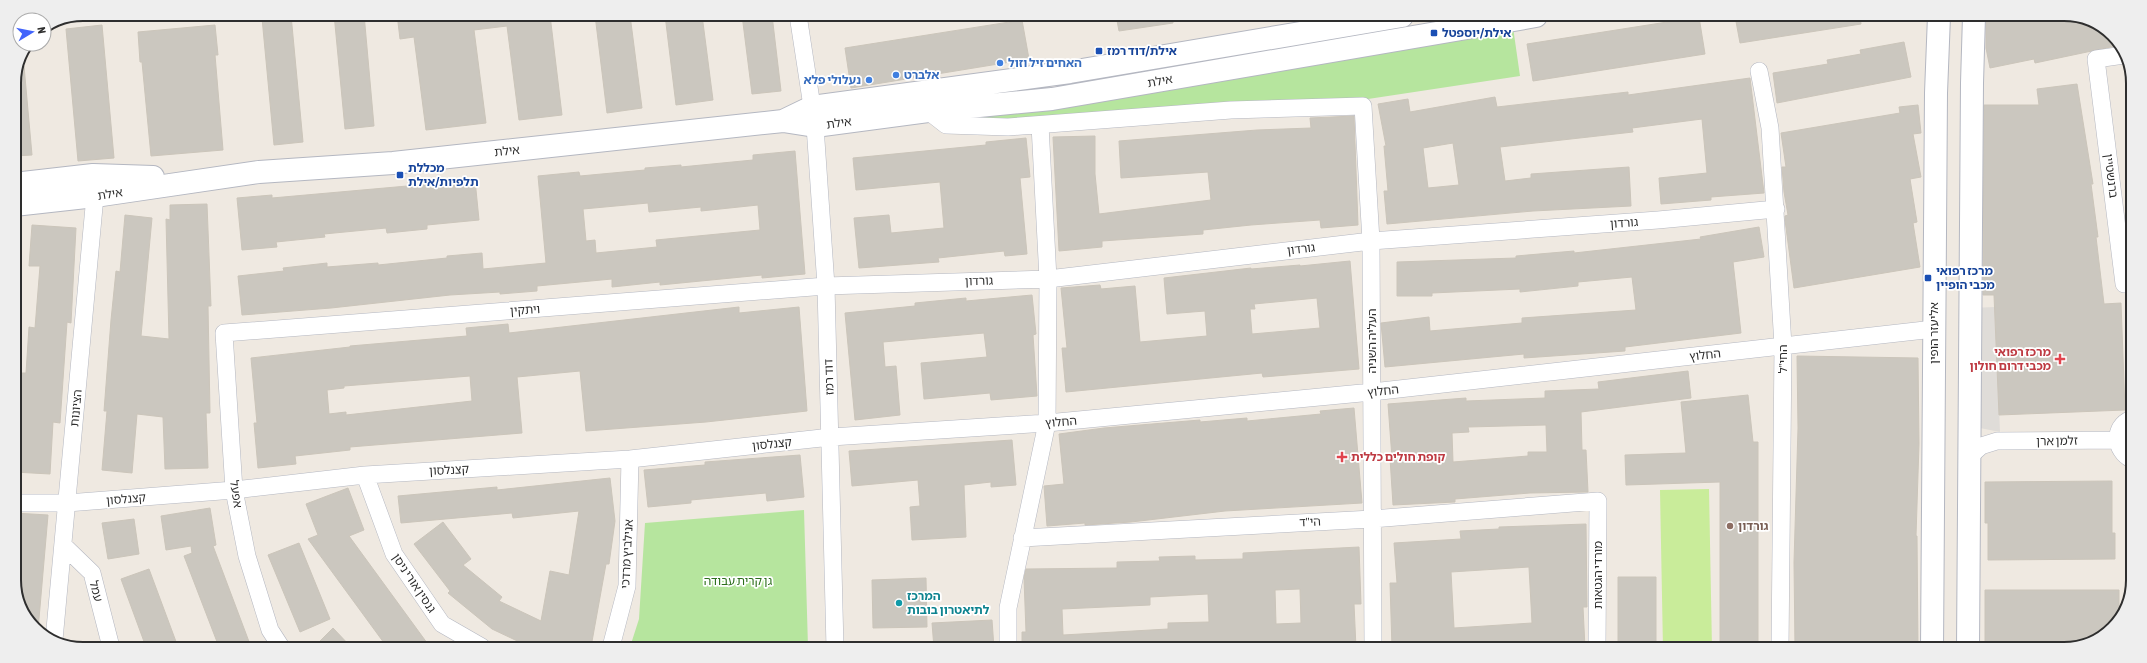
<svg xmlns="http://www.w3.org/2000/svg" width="2147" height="663" viewBox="0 0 2147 663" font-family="'Asap Condensed','Noto Sans Hebrew',sans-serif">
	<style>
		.green { fill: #b6e59e }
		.pitch { fill: #c9ec9a }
		.plaza { fill: #dfdcd8 }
		.building { fill: #cbc7bf; stroke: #cbc5ba; fill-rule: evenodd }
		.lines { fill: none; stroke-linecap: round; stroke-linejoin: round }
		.street-casing { stroke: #b4b7c1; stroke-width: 18 }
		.secondary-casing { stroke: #b4b7c1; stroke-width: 24 }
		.street { stroke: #fff; stroke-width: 17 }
		.secondary { stroke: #fff; stroke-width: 22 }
		.transit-dot { fill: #1a4fb4; stroke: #fff; stroke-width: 1.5 }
		.shop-dot { fill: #3f7fe0; stroke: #fff; stroke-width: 1.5 }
		.health-dot { fill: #e0444e; stroke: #fff; stroke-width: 1.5 }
		.education-dot { fill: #8d6e63; stroke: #fff; stroke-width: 1.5 }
		.culture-dot { fill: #0f9aa8; stroke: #fff; stroke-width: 1.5 }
		.labels { text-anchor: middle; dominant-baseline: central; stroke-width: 3.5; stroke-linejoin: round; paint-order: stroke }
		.transit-label { font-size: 12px; font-weight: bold; fill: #164399; stroke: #fff; text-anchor: start }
		.shop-label { font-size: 12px; font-weight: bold; fill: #366cbe; stroke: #fff; text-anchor: start }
		.street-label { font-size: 12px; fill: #2e2e2e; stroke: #fff }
		.health-label { font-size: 12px; font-weight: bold; fill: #be3a42; stroke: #fff; text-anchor: end }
		.education-label { font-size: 12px; font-weight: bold; fill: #785e54; stroke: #fff; text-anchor: start }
		.park-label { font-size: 12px; fill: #2c6e1b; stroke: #fff }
		.culture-label { font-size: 12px; font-weight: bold; fill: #0d838f; stroke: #fff; text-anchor: start }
		.rim { fill: none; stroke: #2e2e2e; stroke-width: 2 }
	</style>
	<rect width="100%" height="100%" fill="#efe9e1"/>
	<path class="green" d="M1513,27l7,49 -185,28 -386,18 -2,-10z
		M804,510l4,137h-178l9,-28 6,-96z"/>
	<path class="pitch" d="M1709,489l3,160h-49l-3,-159z"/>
	<path class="plaza" d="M1995,307l5,125 -20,-4 -9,-120z"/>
	<path class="building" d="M334,14h30l10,112 -29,3z
		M397,14l153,1 12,100 -43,5 -12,-94 -33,4 12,93 -60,7 -12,-93 -14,2z
		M291,15l12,127 -29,3 -12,-127z
		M595,15h35l12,93 -35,5z
		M665,15h37l11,85 -37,5z
		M742,15h30l9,76 -29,3z
		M1116,15h57v8l-54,8z
		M1735,16h125l1,8 -121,19z
		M1986,16h96l37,25 1,4 -85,18 -1,-4 -44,9 -4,-20z
		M1699,17l6,37 -172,27 -6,-37z
		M1022,20l7,39 -178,29 -6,-40z
		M102,25l12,133 -36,3 -12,-132z
		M215,25l3,30h-3l8,95 -72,6 -9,-94h-2l-2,-30z
		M1904,42l7,35 -134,26 -4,-30 55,-9 -1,-4 34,-6 -1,-4z
		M17,66h7l8,89 -18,1v-73z
		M1750,78l14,115 -53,4v3l-50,4 -2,-26 48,-5 -5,-54 -70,9 1,4 -133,15 5,34 26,-3v-4l98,-7 2,39 -98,5 -146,13 -3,-33h4l-4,-45h2l-8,-42 30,-5 2,13 85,-15 2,10 131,-15v3zM1453,143l6,42 -31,3 -5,-40z
		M2077,84l16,100h-2l7,53h-2l8,67 17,-1 4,107 -126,5 -5,-120h-11l1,-190h55l-2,-16z
		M1918,105l3,28 -8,1 8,43 -11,2 7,43 -4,1 7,44 -126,21 -9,-68v-4l3,-1 -4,-23 -2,-25h4l-5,-34 119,-20 -1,-6z
		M1354,116l4,109 -37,3 -1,-8 -69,5 -48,5v4l-101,7v6l-43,4 -6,-114 42,-1v38l4,40 112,-14 -3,-28 -87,6 -2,-37 138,-11 54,-2 -1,-10z
		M1026,138l4,39 -10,1 7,76 -22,2 -1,-5 -66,7 1,4 -80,6 -5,-50 35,-3 2,18 53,-5 -4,-46 -84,8 -3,-32 133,-13v-3z
		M795,151l10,123 -43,4v-3l-102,10v-3l-48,5v-8l-75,7v5l-37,3v-2l-50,3 -119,13 -89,7 -4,-39 46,-5 -1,-3 44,-5v4l51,-4v2l69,-7v-2l35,-3 1,16 63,-6 -8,-87 41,-4 1,4 65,-6v-2l36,-3v2l72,-7v-5zM648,203l1,9 52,-5v4l57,-6 2,25 -104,10 1,7 -61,6 -1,-13 -9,1 -3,-32z
		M475,180l4,40 -52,5v4l-40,4 -1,-5 -62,6 1,3 -49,5 1,5 -35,3 -5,-52 35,-3v3z
		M207,204l4,102h-3l2,107h-4l2,55 -43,1 -2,-52 -26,-3 -5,59 -30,-3 5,-59h-3l7,-91 5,-49 4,1 5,-57 27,3 -11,118 28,3 -3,-120 4,1v-15z
		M32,225l44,3 -5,95 -4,-1 -7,101 -7,-1 -3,52 -36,-2 4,-99h8l3,-46 6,1 5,-62h-11z
		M1759,227l5,30 -31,5 8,71 -116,14v4l-101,7v-4l-139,13 -4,-44 48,-6 1,14 92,-8v-5l114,-8 -4,-33 -54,5v4l-58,6v-3l-88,4v3h-35v-34l119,-4v-2l58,-5v2l127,-14 -1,-2z
		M1350,261l9,108 -96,8 -1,-4 -196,19 -4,-44h5l-6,-60 39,-3 1,4 34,-3 5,56 67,-6 -2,-25 -38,3 -3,-36 87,-10v1l49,-4v1zM1317,298l3,30 -68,6 -2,-25h5l-1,-5z
		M1032,295l4,39 -3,1 4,61 -46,4 -1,-7 -66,6 -3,-36 66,-6 -3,-24 -101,9 2,25 11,-1 4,49 -45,5 -10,-107 70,-7v-3l51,-5v3z
		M739,307v6l60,-6 8,104 -101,11 -120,9 -6,-60 -63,6 5,56 -172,14v3l-55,6 1,8 -38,4 -4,-45h3l-6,-65 99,-11v-1l117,-10 -1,-8 42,-4 1,9zM470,376l2,25 -126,14v-3l-17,2 -2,-24 17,-2v-2z
		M1797,356l121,2 1,86 -3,92h1l1,113 -123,-1 -1,-86 4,-134z
		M1688,371l3,27 -110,14 1,38h4l2,42 -58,1 -75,6v3l-62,3 -3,-47h2l-4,-54 78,-6v3l79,-3v-7l54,-2 -1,-7zM1546,425l1,27h-19v4l-75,6 -1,-29 17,-1 -1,-5z
		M1748,395l5,47h5v207h-38v-167l-94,3 -1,-30 61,-2 -5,-51z
		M1354,408l8,95 -137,8 -94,11 -46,3v-2l-38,3 -3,-40 20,-2 -5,-50 45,-6 96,-8v2l47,-4v3l74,-7 -1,-3z
		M1012,440l4,45 -25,2v-5l-27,3 2,52 -54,3 -2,-33 10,-1 -2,-26 -66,6 -3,-35z
		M800,455l4,42 -37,4 -1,-8 -75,7v3l-43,4 -4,-37 61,-5v-3z
		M610,478l5,43 -6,43h-3l-15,83h-61l-38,-18 -44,-36 2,-2 -36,-47 29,-22 28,37 -8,6 39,32 -3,4 42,20 9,-50 19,4 10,-64 -66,7 -1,-5 -111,10 -3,-27 99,-9v3z
		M2112,481v52h3v26l-127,1v-37h-3v-41z
		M348,488l16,42 -15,6 81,111h-43l-79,-108 10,-4 -12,-31z
		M210,508l6,37 -3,1 38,101h-32l-35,-91 8,-3 -1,-7 -25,4 -5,-34z
		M14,513l34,2 -10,115 -7,-5 -17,-40z
		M134,519l5,35 -31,5 -6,-36z
		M1586,524l1,83h-4l2,41h-193l-2,-65h7l-3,-40 67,-4 -1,-8 39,-2v-2zM1529,567l3,56 -78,5 -3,-56z
		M299,543l31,76 -30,13 -32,-77z
		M1359,547l2,57h-7l2,44h-334v-16h4l-2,-54 2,-9 91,-1v-6l43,-1 -1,-4 36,-1v4l48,-1v-6zM1300,589l1,34 -25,1 -1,-34zM1208,594l1,28 -41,1v6l-105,6 -1,-26 88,-4v-8z
		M149,569l29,78h-32l-25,-68z
		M1618,577h38v71h-38z
		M926,578l1,49 -54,1 -1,-48z
		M1985,590h134v26l-13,19 -42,14h-79z
		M992,620l2,28h-60l-2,-25z
		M333,628l18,19h-37z"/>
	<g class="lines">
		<defs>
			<path id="street" d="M798,15l17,111 11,160 9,362
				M2124,55l-28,4 28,225 8,-1
				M1759,71l11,57 13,218 -3,303
				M928,111l18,14 62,2 223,-17 132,-4 8,135 2,407
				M1970,456l11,-10 16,-5 120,-1
				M2131,459c-16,-8 -19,-32 0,-40
				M365,475l29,79 48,70 40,23
				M14,503h53l167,-13 131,-15 265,-16 201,-22 216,-14 325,-31 562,-63
				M1022,538l350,-19 226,-18 -1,147
				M63,545l29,28 19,74
				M54,640l41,-444 -1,-12
				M281,647l-11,-17 -23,-74 -13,-66 -10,-157 602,-47 222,-7 323,-38 287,-21 118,-11
				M611,647l16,-61 3,-127
				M1008,648v-40l39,-185 1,-144 -8,-154"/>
			<path id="secondary" d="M783,121l29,-14 258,-35 332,-56
				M14,184l79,-9 60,2
				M14,205l81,-9 164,-24 134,-9 390,-42 32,5 113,-15 124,-12 484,-83
				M1932,649l4,-556 3,-77
				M1968,649l4,-566 2,-67"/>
		</defs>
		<use href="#street" class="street-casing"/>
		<use href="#secondary" class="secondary-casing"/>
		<use href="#street" class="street"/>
		<use href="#secondary" class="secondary"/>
	</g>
	<g class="transit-dot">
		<rect x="1430" y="29" width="8" height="8" rx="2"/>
		<rect x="1095" y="47" width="8" height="8" rx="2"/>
		<rect x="396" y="171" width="8" height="8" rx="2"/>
		<rect x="1924" y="274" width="8" height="8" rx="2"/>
	</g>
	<g class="shop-dot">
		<circle cx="1000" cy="63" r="4"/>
		<circle cx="896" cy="75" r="4"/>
		<circle cx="869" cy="80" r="4"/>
	</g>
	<g class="health-dot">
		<path d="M2058 353h4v4h4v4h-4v4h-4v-4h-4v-4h4z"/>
		<path d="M1340 451h4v4h4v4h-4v4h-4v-4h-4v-4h4z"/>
	</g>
	<circle class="education-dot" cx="1730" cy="526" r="4"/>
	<circle class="culture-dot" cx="899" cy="603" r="4"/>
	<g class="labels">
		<g class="transit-label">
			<text x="1442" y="33">אילת/יוספטל</text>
			<text x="1107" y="51">אילת/דוד רמז</text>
			<text x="408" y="168">מכללת<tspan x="408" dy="14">תלפיות/אילת</tspan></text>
			<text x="1936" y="271">מרכז רפואי<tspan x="1936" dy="14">מכבי הופיין</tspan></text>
		</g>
		<g class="shop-label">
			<text x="1008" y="63">האחים זיל וזול</text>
			<text x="904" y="75">אלברט</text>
			<text x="861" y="80" text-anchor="end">נעלולי פלא</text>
		</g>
		<g class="street-label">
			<text transform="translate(1160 81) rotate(-10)">אילת</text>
			<text transform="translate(839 123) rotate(-8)">אילת</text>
			<text transform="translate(507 151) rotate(-6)">אילת</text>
			<text transform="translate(2111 176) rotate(83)">ברנשטיין</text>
			<text transform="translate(110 194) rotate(-9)">אילת</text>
			<text transform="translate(1624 223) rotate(-4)">גורדון</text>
			<text transform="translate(1301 249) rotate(-7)">גורדון</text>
			<text transform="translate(979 281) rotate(-2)">גורדון</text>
			<text transform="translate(525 310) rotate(-4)">ויתקין</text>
			<text transform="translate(1934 333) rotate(-90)">אליעזר הופין</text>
			<text transform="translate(1372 341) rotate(-90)">העליה השניה</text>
			<text transform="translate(1705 355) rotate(-6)">החלוץ</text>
			<text transform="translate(1783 359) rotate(-90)">החי"ל</text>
			<text transform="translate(829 377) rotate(-92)">דוד רמז</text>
			<text transform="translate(1383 391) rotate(-6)">החלוץ</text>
			<text transform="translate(76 408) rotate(-85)">הציונות</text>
			<text transform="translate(1061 422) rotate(-5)">החלוץ</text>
			<text transform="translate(2057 441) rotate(-1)">זלמן ארן</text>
			<text transform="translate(772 444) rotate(-6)">קצנלסון</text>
			<text transform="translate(449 470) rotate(-3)">קצנלסון</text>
			<text transform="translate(236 494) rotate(82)">אפעל</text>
			<text transform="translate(126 499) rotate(-5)">קצנלסון</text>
			<text transform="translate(1310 522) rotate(-3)">הי"ד</text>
			<text transform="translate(627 554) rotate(-87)">אנילביץ מרדכי</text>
			<text transform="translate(1598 575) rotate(-90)">מורדי הגטאות</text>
			<text transform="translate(414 583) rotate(56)">גנסין אורי ניסן</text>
			<text transform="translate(96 591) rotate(76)">עמל</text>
		</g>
		<g class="health-label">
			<text x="2051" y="352">מרכז רפואי<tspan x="2051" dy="14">מכבי דרום חולון</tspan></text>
			<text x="1351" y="457" text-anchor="start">קופת חולים כללית</text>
		</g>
		<g class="education-label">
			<text x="1738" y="526">גורדון</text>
		</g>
		<g class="park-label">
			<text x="738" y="581">גן קרית עבודה</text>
		</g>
		<g class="culture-label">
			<text x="907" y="596">המרכז<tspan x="907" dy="14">לתיאטרון בובות</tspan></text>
		</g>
	</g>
	<path d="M0 0H2147V663H0ZM83 21H2064A62 62 0 0 1 2126 83V580A62 62 0 0 1 2064 642H83A62 62 0 0 1 21 580V83A62 62 0 0 1 83 21Z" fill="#eee" fill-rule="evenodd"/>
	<path class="rim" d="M83 21H2064A62 62 0 0 1 2126 83V580A62 62 0 0 1 2064 642H83A62 62 0 0 1 21 580V83A62 62 0 0 1 83 21Z"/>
	<g transform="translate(32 32) rotate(80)"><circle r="19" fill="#ffffff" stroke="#ababab"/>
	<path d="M0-3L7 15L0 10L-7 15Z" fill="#4264fb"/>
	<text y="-6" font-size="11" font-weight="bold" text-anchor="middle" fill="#2e2e2e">N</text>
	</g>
</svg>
